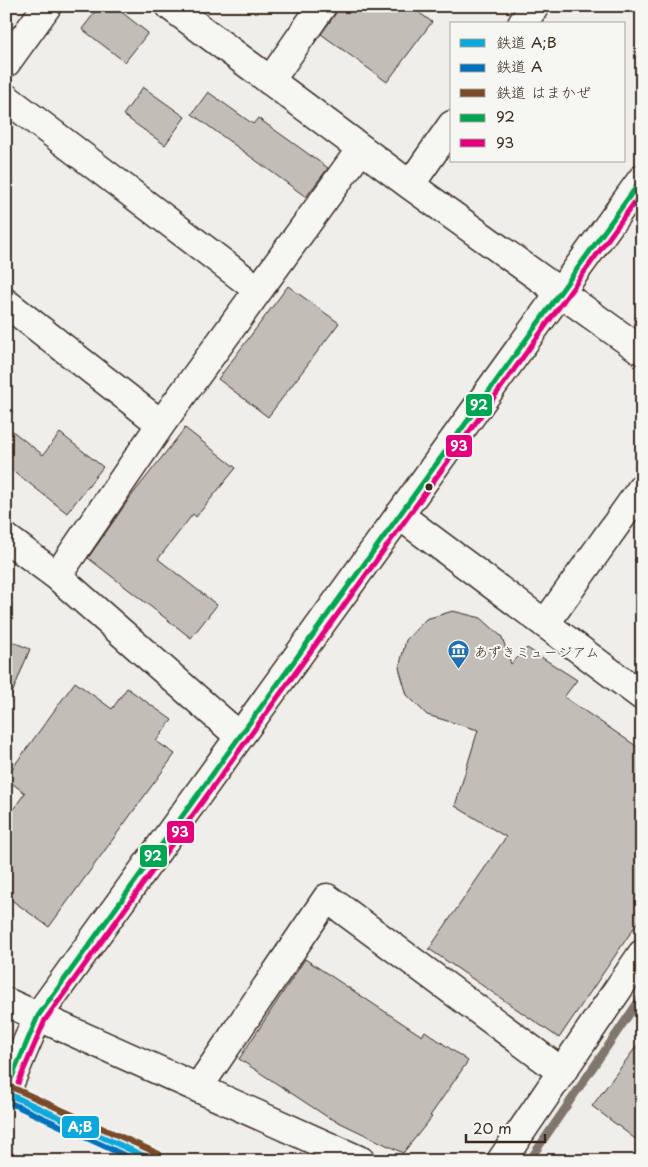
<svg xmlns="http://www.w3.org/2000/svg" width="648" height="1167" viewBox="0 0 648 1167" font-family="'Playpen Sans','Klee One',sans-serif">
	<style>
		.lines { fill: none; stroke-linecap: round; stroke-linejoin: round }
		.stream { stroke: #81766d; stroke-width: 8 }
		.building { fill: #c2bdb7; stroke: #3b2a1e }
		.minor-casing { stroke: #3b2a1e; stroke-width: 31 }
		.minor { stroke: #f6f6f2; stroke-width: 28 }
		.bus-1-casing { stroke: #f6f6f2; stroke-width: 9 }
		.bus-2-casing { stroke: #f6f6f2; stroke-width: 9 }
		.bus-1 { stroke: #00a651; stroke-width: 5 }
		.bus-2 { stroke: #e5007d; stroke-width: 5 }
		.rail-1-casing { stroke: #f6f6f2; stroke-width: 10 }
		.rail-2-casing { stroke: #f6f6f2; stroke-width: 10 }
		.rail-3-casing { stroke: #f6f6f2; stroke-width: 10 }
		.rail-1 { stroke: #09a9dd; stroke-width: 6 }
		.rail-2 { stroke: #0072bc; stroke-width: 6 }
		.rail-3 { stroke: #7a4b2a; stroke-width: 6 }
		.bus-dot { fill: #3b2a1e; stroke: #f6f6f2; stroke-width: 2 }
		.labels { text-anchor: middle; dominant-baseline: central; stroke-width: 4; stroke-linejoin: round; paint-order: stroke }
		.poi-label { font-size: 14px; fill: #3b2a1e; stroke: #f6f6f2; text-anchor: start }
		.line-badge { stroke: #f6f6f2; stroke-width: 2 }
		.badge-label { font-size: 14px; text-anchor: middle; font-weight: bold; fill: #fff }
	</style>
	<rect width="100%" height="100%" fill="#efeeea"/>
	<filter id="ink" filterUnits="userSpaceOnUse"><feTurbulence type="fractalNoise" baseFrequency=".02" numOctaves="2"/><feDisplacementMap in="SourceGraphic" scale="10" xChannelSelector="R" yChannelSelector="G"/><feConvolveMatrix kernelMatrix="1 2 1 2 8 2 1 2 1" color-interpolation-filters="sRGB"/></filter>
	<g filter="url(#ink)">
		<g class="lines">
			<path class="stream" d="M529,1161l113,-165"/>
		</g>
		<path class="building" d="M100,6h14l34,27 -23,29 -43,-33z
			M341,6h69l22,16 -45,60 -66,-48z
			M143,87l42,30 -20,28 -42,-30z
			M208,92l45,32 5,-6 70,50 -22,29 -114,-83z
			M288,286l51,37 -71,94 -50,-38z
			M6,426l37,29 17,-22 43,34 -36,46 -61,-48z
			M185,428l51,40 -40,49 -3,-3 -35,45 59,46 -26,33 -103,-80 41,-59z
			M453,611l28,7 21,19 9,27 16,-16 50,32 -13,17 78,53v166l-83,122 -130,-89 77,-112 -51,-31 23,-76 -51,-15 -20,-20 -8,-27 7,-28 20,-21z
			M6,639l24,10 -23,57h-1z
			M75,682l37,27 15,-21 45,32 -16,21 19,13 -126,173 -43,-31v-77l19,-26 -19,-14v-2z
			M305,959l117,77 3,-5 43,30 -38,55 2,1 -29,36 -77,-37 -87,-57z
			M642,1039v105l-50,-38z"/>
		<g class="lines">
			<defs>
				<path id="minor" d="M170,6l240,179 232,166
					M522,24l13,-18
					M6,63l41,-57
					M270,81l52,-75
					M6,98l251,191
					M410,185l42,-60
					M6,303l155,121
					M399,515l243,181
					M6,538l51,38 182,160
					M57,576l104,-152 200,-275
					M545,624l97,-136
					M6,1002l355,159
					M198,1088l129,-190 235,174
					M6,1092l32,-76 604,-837
					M501,1161l141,-207"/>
			</defs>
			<use href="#minor" class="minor-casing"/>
			<use href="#minor" class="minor"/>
			<defs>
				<path id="bus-1" d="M6,1091l32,-75 604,-837"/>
				<path id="bus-2" d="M13,1095l32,-75 597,-828"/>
			</defs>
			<use href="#bus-1" class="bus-1-casing"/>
			<use href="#bus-2" class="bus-2-casing"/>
			<use href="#bus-1" class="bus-1"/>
			<use href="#bus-2" class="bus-2"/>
			<defs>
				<path id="rail-1" d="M6,1093l149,68"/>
				<path id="rail-2" d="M6,1101l131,60"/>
				<path id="rail-3" d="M9,1086l150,68"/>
			</defs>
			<use href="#rail-1" class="rail-1-casing"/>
			<use href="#rail-2" class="rail-2-casing"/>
			<use href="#rail-3" class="rail-3-casing"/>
			<use href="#rail-1" class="rail-1"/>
			<use href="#rail-2" class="rail-2"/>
			<use href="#rail-3" class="rail-3"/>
		</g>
	</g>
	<defs>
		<symbol id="museum-pin" viewBox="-11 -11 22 30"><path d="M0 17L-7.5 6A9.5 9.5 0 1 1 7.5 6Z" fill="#1f6fb2" stroke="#f6f6f2"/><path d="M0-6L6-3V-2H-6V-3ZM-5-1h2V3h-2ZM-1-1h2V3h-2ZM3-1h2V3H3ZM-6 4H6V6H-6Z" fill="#fff"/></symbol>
	</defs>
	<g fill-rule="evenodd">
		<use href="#museum-pin" x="446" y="638" width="25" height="34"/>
	</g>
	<circle class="bus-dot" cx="429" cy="487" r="4.5"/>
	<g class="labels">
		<g class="poi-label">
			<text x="474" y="651">あずきミュージアム</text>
		</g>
	</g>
	<g class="line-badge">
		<rect x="465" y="393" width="28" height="24" rx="5" fill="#00a651"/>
		<rect x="445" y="434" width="28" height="24" rx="5" fill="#e5007d"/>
		<rect x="166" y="820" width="29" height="24" rx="5" fill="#e5007d"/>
		<rect x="139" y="844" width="29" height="24" rx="5" fill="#00a651"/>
		<rect x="61" y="1115" width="39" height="24" rx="5" fill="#09a9dd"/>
	</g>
	<g class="badge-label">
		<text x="479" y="410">92</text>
		<text x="459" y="451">93</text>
		<text x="180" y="837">93</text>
		<text x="153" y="861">92</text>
		<text x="80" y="1132">A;B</text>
	</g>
	<rect width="648" height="1167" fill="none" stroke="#f6f6f2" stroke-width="25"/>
	<rect x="12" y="12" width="623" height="1142" fill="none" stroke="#3b2a1e" stroke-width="2" filter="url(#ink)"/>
	<rect x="450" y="22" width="175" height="140" fill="#f6f6f2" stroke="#aba49d"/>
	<rect x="460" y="39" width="25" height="8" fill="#09a9dd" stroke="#aba49d"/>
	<text x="496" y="48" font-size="15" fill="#3b2a1e">鉄道 A;B</text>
	<rect x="460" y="64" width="25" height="8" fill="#0072bc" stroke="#aba49d"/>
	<text x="496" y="72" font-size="15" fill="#3b2a1e">鉄道 A</text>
	<rect x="460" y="89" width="25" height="8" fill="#7a4b2a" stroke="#aba49d"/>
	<text x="496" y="98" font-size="15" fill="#3b2a1e">鉄道 はまかぜ</text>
	<rect x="460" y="114" width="25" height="8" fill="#00a651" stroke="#aba49d"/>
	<text x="496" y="122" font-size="15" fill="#3b2a1e">92</text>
	<rect x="460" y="139" width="25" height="8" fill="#e5007d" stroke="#aba49d"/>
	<text x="496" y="148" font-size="15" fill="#3b2a1e">93</text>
	<path d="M466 1134v8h79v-8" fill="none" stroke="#3b2a1e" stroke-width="2.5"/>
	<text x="473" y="1134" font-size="15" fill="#3b2a1e" stroke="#f6f6f2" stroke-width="4" paint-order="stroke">20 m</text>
</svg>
